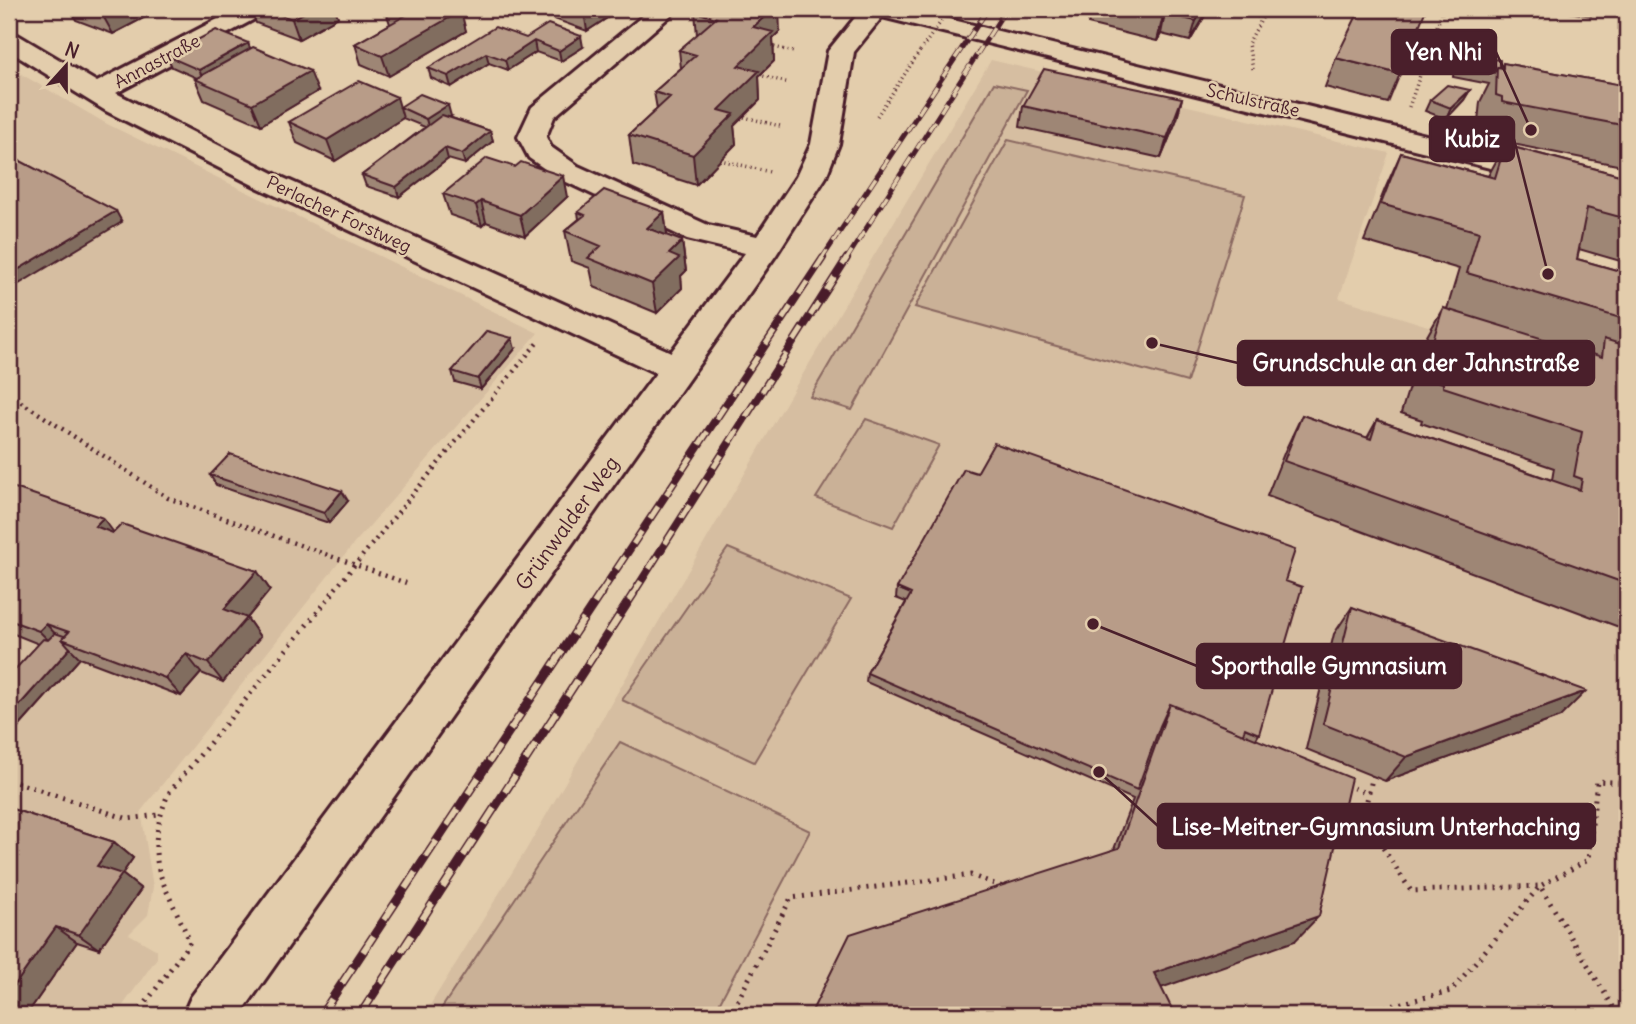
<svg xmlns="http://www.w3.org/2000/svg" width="1636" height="1024" viewBox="0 0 1636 1024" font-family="Delius,sans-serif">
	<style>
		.built { fill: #d6bea1 }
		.green { fill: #cab197; stroke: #8a6861; stroke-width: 2 }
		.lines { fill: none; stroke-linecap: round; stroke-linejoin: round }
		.minor-casing { stroke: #4a1f2b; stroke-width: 6 }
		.path-far2 { stroke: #4a1f2b; stroke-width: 3.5; stroke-dasharray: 1 3.5; stroke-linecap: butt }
		.path-far1 { stroke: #4a1f2b; stroke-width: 4.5; stroke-dasharray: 2 5; stroke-linecap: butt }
		.path { stroke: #4a1f2b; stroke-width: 5; stroke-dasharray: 2 6; stroke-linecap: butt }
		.minor { fill: #e3cdac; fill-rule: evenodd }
		.rail-far2-casing { stroke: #4a1f2b; stroke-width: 5 }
		.rail-far1-casing { stroke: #4a1f2b; stroke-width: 8 }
		.rail-casing { stroke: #4a1f2b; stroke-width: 9 }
		.rail-far2 { stroke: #e3cdac; stroke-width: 3.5; stroke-dasharray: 11; stroke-linecap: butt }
		.rail-far1 { stroke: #e3cdac; stroke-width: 5; stroke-dasharray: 15; stroke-linecap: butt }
		.rail { stroke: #e3cdac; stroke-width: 6; stroke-dasharray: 19; stroke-linecap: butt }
		.path-bridge { stroke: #4a1f2b; stroke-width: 3.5; stroke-dasharray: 1 3.5; stroke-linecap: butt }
		.wall { fill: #9e8675; stroke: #4a1f2b; stroke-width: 2 }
		.shaded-wall { fill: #816d5f; stroke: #4a1f2b; stroke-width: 2 }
		.building { fill: #b89c88; stroke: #4a1f2b; stroke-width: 2 }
		.labels { text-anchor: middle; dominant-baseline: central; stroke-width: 5; stroke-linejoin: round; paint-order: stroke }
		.far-street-label { font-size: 18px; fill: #4a1f2b; stroke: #e3cdac }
		.street-label { font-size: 21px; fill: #4a1f2b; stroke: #e3cdac }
		.leader { fill: none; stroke: #4a1f2b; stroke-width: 2.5 }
		.callout-dot { fill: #4a1f2b; stroke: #e3cdac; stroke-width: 2.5 }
		.callout { fill: #4a1f2b; stroke: #4a1f2b; stroke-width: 2.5 }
		.callout-label { font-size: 23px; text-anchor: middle; font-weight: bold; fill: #fff }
	</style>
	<rect width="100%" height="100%" fill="#e3cdac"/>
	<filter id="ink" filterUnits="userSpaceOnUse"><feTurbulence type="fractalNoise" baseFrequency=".0143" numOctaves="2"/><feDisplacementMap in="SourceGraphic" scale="14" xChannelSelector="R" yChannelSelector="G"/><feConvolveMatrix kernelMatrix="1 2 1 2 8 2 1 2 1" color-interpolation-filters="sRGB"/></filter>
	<g filter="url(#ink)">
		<path class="built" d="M991,60l398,93 -50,145 288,91v626h-1203l102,-165 265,-456z
			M9,67l98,57 431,209 -186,213 -211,265 12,76 -5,28 -19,19 28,16v8l-41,57h-107z"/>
		<path class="green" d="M994,83l33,7 -175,320 -42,-13z
			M1008,140l237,55 -58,187 -272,-75z
			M866,419l73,26 -46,82 -77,-29z
			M728,548l123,51 -97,163 -132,-62z
			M620,742l190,89 -97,184h-276z"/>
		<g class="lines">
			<defs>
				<path id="minor" d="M237,9h30l-3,5 -148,79 163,83 392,176 74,-99 -58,-14 -129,-61 -29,-20 -11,-21 14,-30 119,-98h27l-124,108 -8,20 5,10 27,19 130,59 49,11 39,-59 15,-33 17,-93 34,-42h46l719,175v18l-745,-185 -28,35 -15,92 -13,33 -50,78 -536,760h-57l8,-18 465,-624 -397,-185 -153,-77 -97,-60v-19l9,3 79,47z"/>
			</defs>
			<use href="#minor" class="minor-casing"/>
			<path class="path-far2" d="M1222,9l39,8
				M770,46l24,6
				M1253,69l-5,-25 19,-35
				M759,75l30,8
				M1409,107l34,-98
				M877,116l43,-65
				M744,117l36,9
				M720,160l50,12"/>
			<path class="path-far1" d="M9,394l159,104 238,85
				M331,594l206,-251"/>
			<path class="path" d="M1373,775l-10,42 48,74 129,-5 78,129
				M9,780l119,39 31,-4
				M1346,785l22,9
				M1338,808l25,9
				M137,1015l53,-73c-26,-63 -49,-78 -22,-148l165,-201
				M730,1015l61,-117 180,-23 34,13
				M1354,1015l97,-24 89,-105 48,-26 9,-79 30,2"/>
			<use href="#minor" class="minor"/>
			<defs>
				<path id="rail-far2" d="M821,260l167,-251
					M846,260l160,-251"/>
				<path id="rail-far1" d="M600,594l223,-336
					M633,594l214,-336"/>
				<path id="rail" d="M321,1015l280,-422
					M360,1015l274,-422"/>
			</defs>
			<use href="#rail-far2" class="rail-far2-casing"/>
			<use href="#rail-far1" class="rail-far1-casing"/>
			<use href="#rail" class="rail-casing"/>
			<use href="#rail-far2" class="rail-far2"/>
			<use href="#rail-far1" class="rail-far1"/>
			<use href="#rail" class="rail"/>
			<path class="path-bridge" d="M920,51l30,-42"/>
		</g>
		<path class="wall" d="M70,9h84l1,3 -42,22 -37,-14z
			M251,9h84l3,8 -39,22 -43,-16z
			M385,9h71l10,22 -77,45 -28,-12 -6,-20 35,-20z
			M537,9h84l-34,22 -49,-18z
			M1070,9h137l-1,5 -16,27 -29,-7 -4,7 -69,-17 2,-10z
			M1552,9h43l-4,7z
			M695,12l85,19 -7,7 1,23 -15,15 1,24 -26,26 2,18 -40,41 -63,-20 -4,-30 28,-26 -3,-17 27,-24 -2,-18 18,-15z
			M526,38l57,9 -22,14 -25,-9 -28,18 -19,-7 -38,24 -20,-9 -3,-10z
			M248,43l2,5 68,43 -57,34 -57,-25 -9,-21 2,-1 -25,-11 -5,-11z
			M1459,53l41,14h1l2,-4 124,23v81l-144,-29 1,-5 -7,-2 3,-29 9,-18 -36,-7 1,-13z
			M1336,58l64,16 -12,29 -63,-16z
			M1470,90l-6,10 -18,19 -21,-8 5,-11z
			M1182,98l-5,21 -16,39 -141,-31 3,-21z
			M400,107l51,9 -2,1 41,14 3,10 -28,23 -17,-5 -49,38 -33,-11 -4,-11 63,-48 -22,-9 -68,43 -38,-18 -8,-21z
			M1505,145l122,32v86l-48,-14 -2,10 50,14v357l-360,-134 18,-45 17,-36 65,23 10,-18 175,60 2,-12 -133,-45 1,-3 -21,-7 21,-68 21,-37 4,1 12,-40 -95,-28 21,-52 16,-36 87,23z
			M443,194l124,3 -42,39 -39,-14 -4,4 -32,-11z
			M578,212h86l3,23 15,6 4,30 -5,5 1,12 -25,25 -63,-26 -4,-19 -19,-7 -6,-30 14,-12z
			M515,349l-34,40 -26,-7 -3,-11z
			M210,475l138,26 -19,22 -113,-38z
			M9,486l104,46 144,39 13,19 -23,28 13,19 -37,45 -22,-9 -20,23 -101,-38 -71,80 30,-94 -30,-12z
			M897,588l362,146 -3,5 39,202 -485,74 304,-166 19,-50 -267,-117 1,-9 39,-71 -10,-4z
			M1352,607l208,110 -175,64 -79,-32 28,-115z
			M9,808l105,34 19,16 -11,16 19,15 -42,60 -22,-7 -50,72 -18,-7z"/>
		<path class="shaded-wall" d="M113,9h41l1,3 -42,22 -11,-20z
			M311,9h24l3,8 -39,22 -7,-20z
			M588,9h33l-34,22 -3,-20z
			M773,9h6l1,22 -7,7 1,23 -15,15 1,24 -26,26 2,18 -40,41 -3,-30 26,-45 34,-83z
			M1166,9h6l-7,5 -4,20 -4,7 7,-29z
			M1203,9h4l-1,5 -16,27 6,-20z
			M461,11l5,20 -77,45 -7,-20z
			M581,36l2,11 -22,14 -2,-10z
			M534,41l2,11 -28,18 -3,-10z
			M248,43l4,11 -48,27 -5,-11z
			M486,53l3,10 -38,24 -3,-11z
			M310,71l8,20 -57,34 -9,-21z
			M1470,90l-6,10 -18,19 5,-11z
			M397,97l6,21 -68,43 -8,-21z
			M1182,98l-5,21 -16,39 6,-20z
			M448,105l3,11 -22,14 -3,-11z
			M490,131l3,10 -28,23 -3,-10z
			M445,148l3,11 -49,38 -3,-10z
			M563,176l4,21 -42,39 -5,-21z
			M481,201l5,21 -4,4 -6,-21z
			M116,211l6,11 -113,68v-15z
			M664,212l4,30 -21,-14z
			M682,241l4,30 -5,5 1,12 -25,25 -5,-29 17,-30z
			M512,338l3,11 -34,40 -3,-10z
			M342,491l6,10 -19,22 -5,-10z
			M103,518l15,20 -23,-12z
			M257,571l13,19 -23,28 13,19 -37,45 -15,-19 16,-54z
			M46,624l18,19 -6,7 -19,-19z
			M70,648l10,10 -71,80v-21z
			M186,654l15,19 -20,23 -16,-18z
			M1586,691l-26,26 -175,64 21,-24z
			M114,842l19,16 -11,16 19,15 -42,60 -20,-14 18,-69z
			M1319,916l-24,25 -157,55 16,-23z
			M56,927l21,15 -50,72 -18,-10v-11z"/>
		<path class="building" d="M88,9h25l-11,5z
			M264,9h47l-19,10z
			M395,9h61l5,2 -79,45 -27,-12 53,-30z
			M698,9h75l-20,18 20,5 -35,34 21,5 -40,39 15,4 -41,41 -64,-20 41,-38 -16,-5 42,-37 -17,-5 37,-32 -21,-6z
			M1149,9h17l-2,3z
			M1169,9h34l-7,12 -31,-7z
			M1360,9h66l-26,65 -64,-16z
			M548,24l33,12 -22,15 -25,-10 -29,19 -19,-7 -38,23 -20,-8 67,-41 31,11z
			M216,30l32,13 -49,27 -32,-14z
			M253,47l57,24 -58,33 -57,-25z
			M1459,53l41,7v7h-3l-3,6 -36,-6z
			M1503,63l124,23v40l-125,-24v-5l-6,-2 1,-28 6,1z
			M1044,69l138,29 -15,40 -144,-32z
			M359,81l38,16 -70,43 -38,-18z
			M1447,85l23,5 -19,18 -21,-8z
			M420,94l28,11 -22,14 -26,-12z
			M442,115l48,16 -28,23 -17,-6 -49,39 -34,-12z
			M1505,145l122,32v42l-40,-11 -10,51 50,14v47l-160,-47 12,-41 -98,-28 20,-51 94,25z
			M11,156l105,55 -107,64v-117z
			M487,158l28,9 6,-5 42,14 -43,39 -39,-14 -5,4 -33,-11z
			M604,190l60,22 -17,16 35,13 -13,13 10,4 -27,26 -64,-26 13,-12 -36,-15 20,-16 -7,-3z
			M1443,308l159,49 2,-18 23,7v238l-343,-123 18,-46 69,24 6,-19 203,70 2,-11 -8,-3 8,-44 -139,-45v-4l-21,-7z
			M487,331l25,7 -34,41 -26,-8z
			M994,443l301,107 -10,31 17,6 -43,147 -14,-6 -2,6 -73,-30 -10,22 -23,64 -270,-117 44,-79 -14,-6 67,-119 13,4z
			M230,454l112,37 -18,22 -114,-38z
			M9,486l94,32 -8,8 18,7 9,-9 135,47 -33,38 23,9 -39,45 -22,-9 -21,24 -103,-39 7,-7 -23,-8 -7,7 -30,-11z
			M1352,607l234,84 -180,66 -83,-33z
			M55,633l9,3 -2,3 8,9 -61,69v-41l34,-37 5,1z
			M1170,704l181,74 -32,138 -165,57 21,42h-365l40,-81 269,-86z
			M9,808l105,34 -17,24 25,8 -43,61 -23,-8 -47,66z"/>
	</g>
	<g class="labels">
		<g class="far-street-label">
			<text transform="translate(157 61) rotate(-28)">Annastraße</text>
			<text transform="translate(1253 100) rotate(13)">Schulstraße</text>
			<text transform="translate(339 214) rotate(25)">Perlacher Forstweg</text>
		</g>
		<g class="street-label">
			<text transform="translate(567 523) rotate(-54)">Grünwalder Weg</text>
		</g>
	</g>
	<path class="leader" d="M1531 130L1496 52M1548 274L1514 139M1152 343L1238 363M1093 624L1197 666M1099 772L1158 826"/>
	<g class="callout-dot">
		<circle cx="1531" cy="130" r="7"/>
		<circle cx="1548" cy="274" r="7"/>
		<circle cx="1152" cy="343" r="7"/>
		<circle cx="1093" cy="624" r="7"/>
		<circle cx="1099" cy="772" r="7"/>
	</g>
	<g class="callout">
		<rect x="1392" y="30" width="104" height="44" rx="7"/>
		<rect x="1430" y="117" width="84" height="44" rx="7"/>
		<rect x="1238" y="341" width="356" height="44" rx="7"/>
		<rect x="1197" y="644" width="264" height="44" rx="7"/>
		<rect x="1158" y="804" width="437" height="44" rx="7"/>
	</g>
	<g class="callout-label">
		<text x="1444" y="60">Yen Nhi</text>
		<text x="1472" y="147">Kubiz</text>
		<text x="1416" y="371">Grundschule an der Jahnstraße</text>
		<text x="1329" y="674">Sporthalle Gymnasium</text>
		<text x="1376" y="835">Lise-Meitner-Gymnasium Unterhaching</text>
	</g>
	<rect width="1636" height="1024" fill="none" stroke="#e3cdac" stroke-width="35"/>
	<rect x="18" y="18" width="1601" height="989" fill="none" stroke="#4a1f2b" stroke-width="2.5" filter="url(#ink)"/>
	<g transform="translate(66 66) rotate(21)" stroke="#e3cdac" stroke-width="5" paint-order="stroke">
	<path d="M0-5L12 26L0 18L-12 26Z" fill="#4a1f2b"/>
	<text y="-10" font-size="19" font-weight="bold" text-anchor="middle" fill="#4a1f2b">N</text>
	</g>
</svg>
